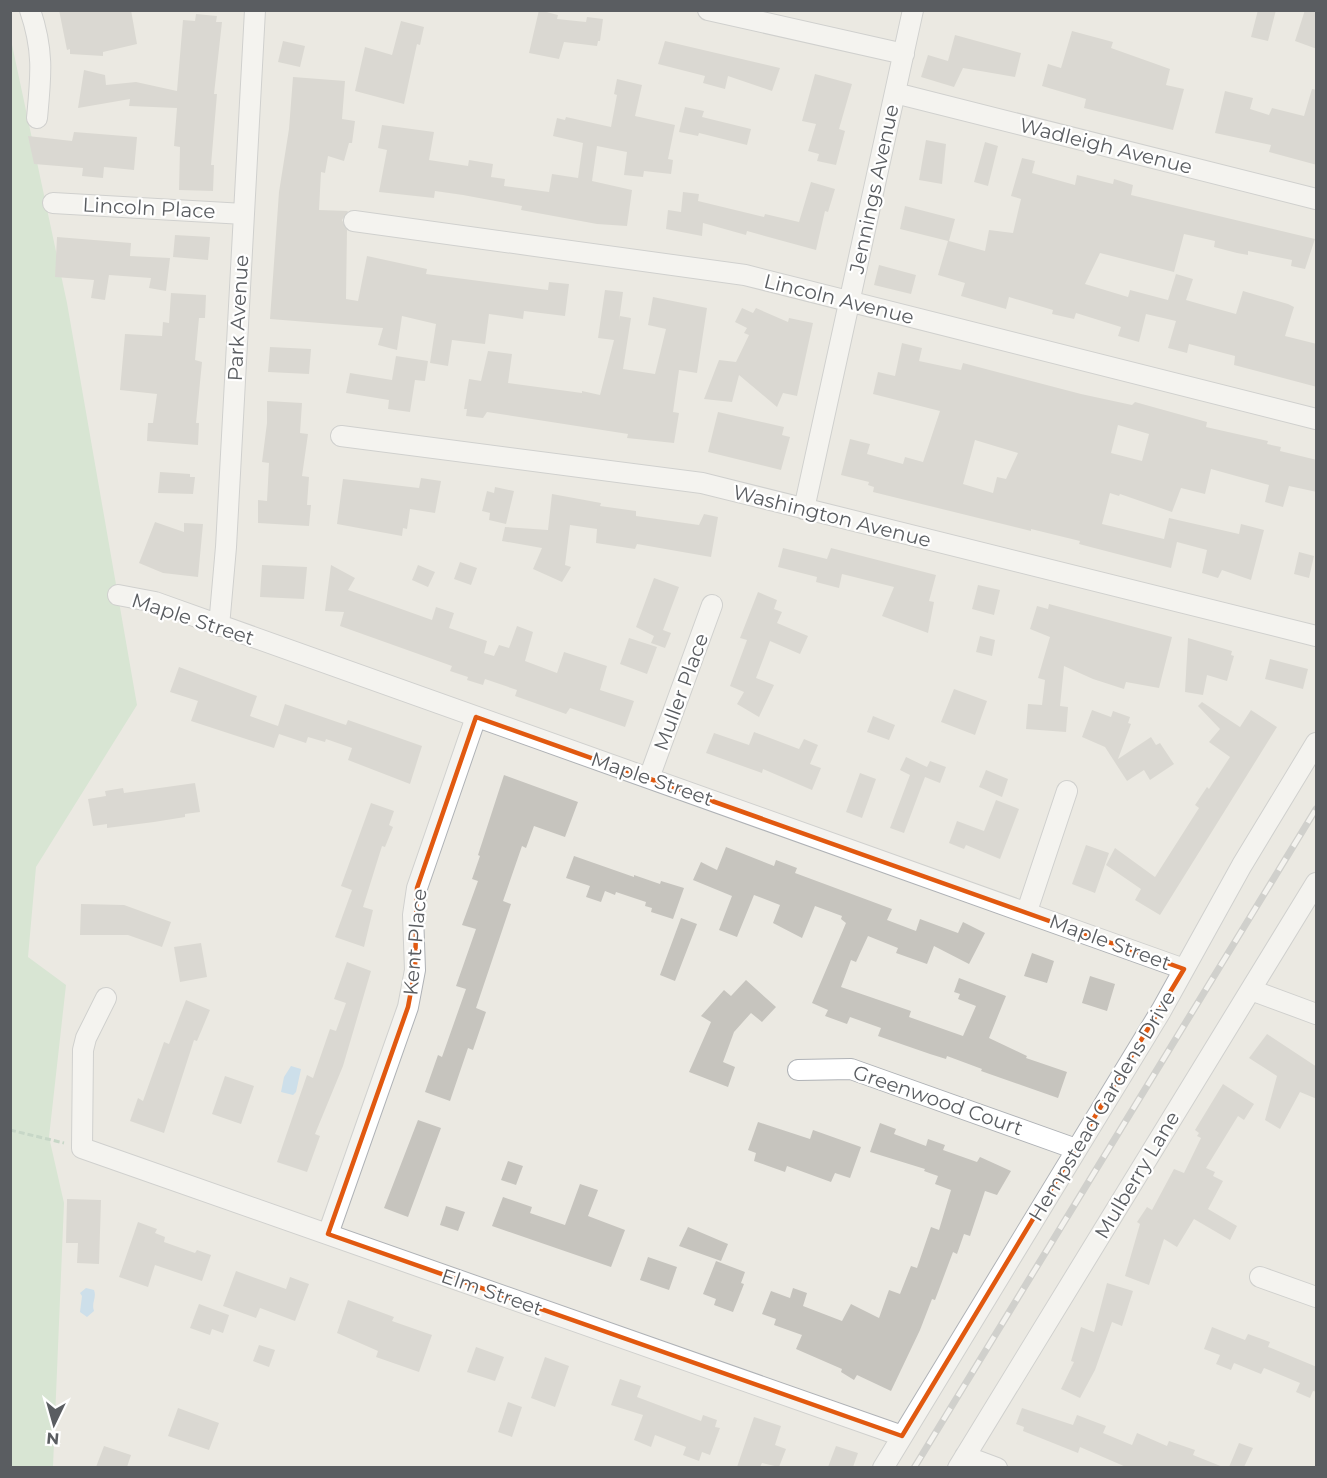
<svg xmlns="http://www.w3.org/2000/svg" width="1327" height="1478" viewBox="0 0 1327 1478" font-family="Montserrat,sans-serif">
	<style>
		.green { fill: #c1e0c2 }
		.water { fill: #a9d2f3 }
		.building { fill: #c6c4be; fill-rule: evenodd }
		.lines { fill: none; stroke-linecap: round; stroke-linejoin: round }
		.street-casing { stroke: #afb2b6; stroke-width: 22 }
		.path { stroke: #9bc0a7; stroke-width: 3; stroke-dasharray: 6 3; stroke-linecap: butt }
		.street { stroke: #fff; stroke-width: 20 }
		.rail-casing { stroke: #b0b1b1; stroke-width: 7 }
		.rail { stroke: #fff; stroke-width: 4.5; stroke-dasharray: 14; stroke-linecap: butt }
		.marked { fill: none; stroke: #e15910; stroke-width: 4.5; stroke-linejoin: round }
		.labels { text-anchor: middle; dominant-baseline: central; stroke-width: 4.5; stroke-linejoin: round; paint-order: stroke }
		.street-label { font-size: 20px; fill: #5a5d61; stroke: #fff }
	</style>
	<rect width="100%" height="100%" fill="#ebe9e2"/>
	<path class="green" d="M11,40l56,263 70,402 -101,162 -8,90 38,28 -17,152 15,66 -11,264h-42z"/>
	<path class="water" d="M291,1066l10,3 -5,23 -3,3 -12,-3 3,-15z
		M86,1288l8,2c3,8 -3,13 0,21l-7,6 -7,-5 2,-16 -2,-3z"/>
	<path class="building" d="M59,10h72l6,34 -34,8v4l-33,-2v-5l-3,1z
		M539,10l19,5 -1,4 29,3 1,-5 16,2 -3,22h-2l-1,5 -33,-4 -5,17 -30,-6z
		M1258,10h18l-8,31 -17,-4z
		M1305,10h12v39l-22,-8z
		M196,14l21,2 -1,6h6l-8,72h3l-6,71h3l-1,26 -34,-1 1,-43 -6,-1 3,-38 -48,-2 1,-7 -52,9 6,-38 21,5 1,10 30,-3 41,9 6,-71 12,1z
		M401,21l23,6 -4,18 -3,-1 -13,60 -49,-13 10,-44 27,8z
		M1072,31l41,11 -2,6 59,21 -4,16 18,4 -11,41 -89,-22 2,-9 -44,-13 6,-22 13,4z
		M955,35l66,18 -6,24 -52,-9 -9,19 -33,-10 7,-22 20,6z
		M283,41l22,5 -5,21 -22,-5z
		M665,41l115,27 -8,23 -44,-15 -3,13 -22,-6 2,-7 -47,-12z
		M815,74l37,10 -13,45 6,2 -9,34 -19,-4 2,-7 -11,-3 8,-27 -14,-3z
		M293,77l52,4 -3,38 13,2 -3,22h-3l-5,18 -16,-5 -3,17 -4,-1 -2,38 29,1 -6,9 5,10 -1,69 12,2 9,-45 60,13 -1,5 122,16 1,-8 20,2 -4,32 -41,-5 -1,8 -34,-5 -4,30 -33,-4 -4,26 -18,-3 6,-39 -34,-8 -5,34 -19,-5 5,-17 -113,-9 9,-127 10,-63z
		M617,79l25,6 -7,31 40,9 -7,34 5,1 -2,14 -27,-3 -1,6 -19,-2 3,-23 -30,-6 -5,35 40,9 -5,36 -30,-2 -76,-14 1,-4 -59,-11 -28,-4 -1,7 -55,-6 8,-42 -9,-2 4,-23 52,7 -5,28 39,6 1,-6 24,4 -2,13 14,2 -1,7 45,6 3,-18 26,4 5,-35 -30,-7 4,-18 8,2 1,-3 45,10 6,-32 -3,-1z
		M1312,89l5,1v75l-48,-13 2,-7 -56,-12 10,-42 28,7 -3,11 19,6 3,-7 32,8z
		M685,107l19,4 -2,6 49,12 -4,16 -48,-12 -1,3 -19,-4z
		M74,132l63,5 -3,33 -30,-3 -1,11 -21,-2 1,-8 -49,-4 -6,-28 44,5z
		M926,140l20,4 -4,40 -23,-4z
		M985,142l13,4 -10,40 -14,-4z
		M1022,158l13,3 -3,12 43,12 2,-10 36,9 1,-5 19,6 -2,10 184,44 -10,30 -14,-3 1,-6 -44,-9v4l-11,-2 -23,-6 1,-6 -31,-7 -10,38 -74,-19 -15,31 43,13 2,-7 38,10 8,-26 17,5 -7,21 21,6 29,8 7,-23 45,13 6,3 -9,29 32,8v43l-83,-22 1,-9 -46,-12 -2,9 -19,-5 8,-27 -30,-7 -7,28 -21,-6 3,-9 -45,-14 -2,6 -22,-5 1,-4 -44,-13 -3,12 -45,-13 4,-13 -27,-8 10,-34 -48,-12 5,-23 50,13 -6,22 36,10 4,-21 24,3 8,-34 -10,-3z
		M811,182l24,7 -7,23 -3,-1 -9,39 -69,-19 -1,4 -43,-12 -1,13 -36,-7 2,-19 13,2 2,-20 16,2 -1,7 66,16 1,-3 34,8z
		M175,235l35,2 -2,23 -35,-3z
		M57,237l74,6 -1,13 40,2 -4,33 -17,-3 2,-10 -42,-3 -4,25 -14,-2 3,-18 -39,-3z
		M879,265l37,10 -5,19 -37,-9z
		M605,290l18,2 -4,29 1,-5 11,2 -8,51 32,5 11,-45 -18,-4 5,-28 54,11 -10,65 -18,-3 -6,42 6,1 -5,30 -47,-5 1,-4 -141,-22 -4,6 -17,-2 1,-7h-3l5,-30 12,2 7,-30 24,3 -4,29 74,10v-2l18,4 14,-55 -16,-2z
		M171,293l35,2 -1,23h-6l-4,42 7,2 -6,61h3l-1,22 -51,-4 1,-18h5l4,-29 -37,-4 5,-56 37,2 1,-14 6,1z
		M742,308l11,5 3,-5 32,14 1,-4 24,5 -16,73 -14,-3 -6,14 -38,-32 -7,27 -28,-3 15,-39 17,2 13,-27 -5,-2 3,-5 -12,-6z
		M902,343l20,5 -3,13 42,9 2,-7 118,31 51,11 3,-3 72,20 -1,5 62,14 -1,3 14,3 -1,4 37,9v32l-28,-6 -6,21 -18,-5 4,-17 -58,-16 -6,25 -24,-6 -9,24 -52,-18 -1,2 -9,-3 -8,31 62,15 5,-21 70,16 2,-10 23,6 -13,50 -29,-10 -4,8 -16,-5 5,-23 -30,-8 -6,26 -92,-24 1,-3 -49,-12v2l-158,-39 1,-5 -6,-2 1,-3 -28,-7 9,-36 20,5 -3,10 36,10 2,-7 18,5 17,-51 -67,-17 5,-22 17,4zM1118,425l31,9 -7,27 -31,-8zM975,440l43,13 -12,26 -9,-2 -4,16 -30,-9z
		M270,347l41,2 -2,25 -41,-2z
		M396,356l32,5 -3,20 -10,-1 -5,32 -22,-3 1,-9 -43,-7 4,-20 42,7z
		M267,401l35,2 -2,30 8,1 -6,42 7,1 -2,28h4l-2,21 -51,-3v-23l9,1 2,-38 -7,-1 5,-39z
		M718,412l66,15 -2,8 8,2 -9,33 -73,-18z
		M160,472l30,2v3h5l-2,17 -35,-1z
		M421,478l20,3 -6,32 -25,-4 -3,20 -4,-1 -1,8 -65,-12 6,-45 76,9z
		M495,487l19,4 -8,33 -17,-4 1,-7 -8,-2 5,-20 7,2z
		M552,494l49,9 -1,3 36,5v5l63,9 5,-11 14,3 -7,40 -74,-13 -2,5 -39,-6 1,-14 -27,-4 -5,40 6,2 -9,15 -29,-13 9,-21 -40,-7 3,-14 43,3z
		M155,522l29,10v-9l19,1 -5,53 -35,-4 -24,-10z
		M783,548l44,11 4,-11 105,27 -7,26 5,1 -6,31 -46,-17 12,-29 -52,-13 -3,14 -23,-6 1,-5 -39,-10z
		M1299,552l15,4 -5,22 -15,-4z
		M460,562l17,6 -6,17 -17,-6z
		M262,565l45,2 -3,32 -44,-2z
		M331,565l24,13 -7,12 84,30 4,-13 18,6 -5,15 38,13 -3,12 10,3 5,-11 10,3 8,-22 16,6 -8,29 32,12 7,-21 43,14 -7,24 34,11 -9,26 -55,-19 -4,6 -51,-18 2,-6 -32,-11 -2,6 -16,-5 1,-3 -18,-6 2,-5 -112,-40 4,-14 -19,-1z
		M418,565l17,7 -7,15 -16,-7z
		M654,578l25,9 -16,43 8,3 -6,15 -14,-5 3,-7 -18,-9z
		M978,585l22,5 -6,25 -22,-6z
		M758,592l19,8 -3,9 8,3 -5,11 31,13 -8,18 -30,-13 -14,37 18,7 -15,32 -22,-13 7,-12 -14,-6 17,-46 -7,-2z
		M1049,604l123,33 -13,51 -33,-6 -2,7 -31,-10 -29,-13 -4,40 8,1 -2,25 -40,-3 2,-25 14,1 3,-25 -7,-2 12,-41 -20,-8 7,-23 11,3z
		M980,636l15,4 -3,16 -16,-4z
		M629,638l28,9 -10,27 -27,-10z
		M1188,638l44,13 -1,4 3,1 -7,25 -20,-6 -4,20 -18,-3z
		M1270,659l38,10 -5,20 -38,-10z
		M179,667l78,29 -7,20 28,10 7,-22 61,21 2,-5 74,26 -12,38 -62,-24 4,-12 -26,-9 -1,3 -17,-5 -2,6 -27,-9 -5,14 -83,-27 7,-20 -28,-9z
		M954,689l33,12 -12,34 -34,-13z
		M1202,702l38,25 11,-17 26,17 -117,188 -25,-15 6,-11 -35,-24 9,-17 40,29 44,-69 -4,-3 12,-18 2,2 21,-32 -21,-15 11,-13 -22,-23z
		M1092,710l19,7 2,-6 17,6 -2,6 3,1 -13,35 33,-22 5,8 4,-2 14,21 -24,16 -6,-10 -17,11 -22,-34 -23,-10z
		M873,716l22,9 -6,15 -22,-8z
		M754,732l45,17 5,-10 14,6 -8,19 11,4 -9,22 -49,-21 -1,4 -56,-20 8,-20 35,12z
		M906,757l21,10 3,-6 16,6 -6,16 -15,-6 -21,56 -14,-5 20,-53 -10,-5z
		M986,770l22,9 -6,18 -23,-10z
		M860,773l16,6 -14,39 -16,-6z
		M504,775l74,27 -13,35 -31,-11 -8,22 -4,-2 -19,55 8,3 -35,104 10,4 -13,38 -5,-2 -18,53 -25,-9 13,-37 4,2 24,-68 -10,-3 20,-57 -14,-4 16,-44 -6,-2 8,-23 -2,-1z
		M195,783l5,29 -15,2v3l-31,5 -47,6v-4l-14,2 -5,-27 18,-3 -1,-5 18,-3 1,5z
		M996,800l23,9 -19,50 -34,-14 -2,4 -15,-6 8,-22 27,10z
		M371,803l23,8 -5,14 4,2 -8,20 -3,-1 -19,61 10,3 -9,37 -29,-10 17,-47 -11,-4z
		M1086,845l23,8 -14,40 -23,-9z
		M726,847l48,19 2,-6 21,8 -2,5 97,36 -5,11 29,11 4,-12 38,14 5,-11 22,11 -16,31 -35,-18 -7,18 -31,-11 2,-5 -30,-12 -12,26 -5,-2 -10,27 70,24 -2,6 54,19 13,-30 -18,-7 2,-5 -6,-2 5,-14 47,18 -17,42 38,18 -1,2 41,14 -9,26 -77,-27 1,-2 -35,-13 -1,3 -16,-5 -52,-18 3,-8 -31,-11 -3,7 -22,-8 3,-6 -16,-7 34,-80 -5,-4 1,-3 -27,-10 -13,32 -29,-15 7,-18 -26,-10 -17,42 -18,-7 13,-34 -39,-16 8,-18 16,8z
		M574,856l60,21v-2l26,9 1,-3 23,7 -11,31 -22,-7 1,-4 -7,-2 1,-4 -30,-10 -1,3 -10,-4 -4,11 -15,-5 4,-11 -24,-8z
		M81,904l43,1 47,17 -9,25 -34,-12h-48z
		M681,918l16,6 -22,57 -15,-6z
		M201,943l6,34 -27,5 -6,-35z
		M1032,953l22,8 -7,22 -23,-7z
		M347,962l24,9 -28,95 -28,68 5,2 -13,36 -30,-10 30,-87 6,3 17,-49 6,2 10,-28 -12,-4z
		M1090,976l25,8 -8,27 -25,-8z
		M746,980l30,27 -14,15 -11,-9 -17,19 -11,30 12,5 -7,20 -39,-15 22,-50 -10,-6 23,-26 7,6z
		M186,1000l24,10 -13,31 -3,-1 -30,93 -34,-12 8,-23 5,3 21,-59 5,2z
		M1267,1034l50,33v32l-17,-7 -20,37 -15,-9 12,-44 -28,-18z
		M225,1076l29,10 -13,38 -29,-10z
		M1223,1084l31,20 -10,16 -6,-4 -32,52 9,4 -2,4 10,5 -15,28 29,17 -7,14 -36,-21 -17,28 -13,-8 -15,46 -24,-9 15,-52 -3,-2 10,-15 5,3 22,-41 10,4 17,-35 -4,-2 2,-3 -4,-3z
		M418,1120l23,8 -33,89 -24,-9z
		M758,1122l52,17 3,-9 48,17 -11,31 -15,-5 -4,9 -44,-16 -2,6 -31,-11 2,-8 -8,-3z
		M880,1123l16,6 -2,5 32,12 2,-7 17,6 -2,5 34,12 3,-5 31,14 -14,24 -12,-4 -15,45 -6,-2 -7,20 -4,-2 -18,48 -3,-1 -12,31 -29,61 -34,-16 -3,5 -13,-8 1,-3 -46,-20 6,-14 -28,-10 2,-6 -14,-5 9,-23 19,7 3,-10 14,5 -4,13 39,15 9,-17 28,14 10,-28 11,4 11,-28 6,2 14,-41 8,3 12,-40 -16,-6 3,-8 -14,-5 1,-2 -55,-17z
		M508,1161l15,5 -7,19 -15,-5z
		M580,1184l18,6 -10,26 37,14 -14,37 -119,-41 11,-29 29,10 -2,6 35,12z
		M67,1199l34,1 -2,64 -22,-1 1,-20h-12z
		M446,1206l19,6 -7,19 -18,-6z
		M138,1222l19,7 -2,4 10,4 -1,5 31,11 2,-3 14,5 -9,26 -47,-16 -7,22 -29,-10z
		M688,1227l40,17 -7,17 -42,-15z
		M648,1257l29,10 -8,23 -29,-10z
		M716,1261l29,11 -4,11 3,1 -11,28 -19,-7 2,-6 -13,-5z
		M236,1271l50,18 4,-12 19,7 -14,37 -35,-13 -4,10 -33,-12z
		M1107,1283l26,8 -11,35 -10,-4 -17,48 -15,28 -19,-9 13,-27 -3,-1 10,-34 13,5z
		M348,1300l46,17 -2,4 40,14 -13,37 -43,-15 2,-6 -41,-18z
		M199,1304l30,11 -6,18 -11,-4 -2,6 -20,-7z
		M1212,1327l33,13 3,-6 22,8 -2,5 3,1 46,19v25l-4,-1 -3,7 -14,-6 4,-9 -36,-15 -3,6 -27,-11 -3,7 -15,-6 4,-9 -16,-6z
		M259,1345l16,5 -6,17 -16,-6z
		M476,1347l28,10 -9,24 -28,-9z
		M545,1357l24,9 -14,41 -24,-9z
		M620,1379l21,7 -4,11 64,24 2,-6 14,5 -2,7 5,1 -10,27 -8,-3 -3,9 -16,-6 3,-8 -31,-12 -4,12 -17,-7 9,-25 -32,-10z
		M508,1402l14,5 -10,30 -14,-5z
		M178,1408l41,15 -10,27 -41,-14z
		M1022,1408l51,17 4,-10 29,11 -3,7 29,12 5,-12 30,13 2,-5 26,9 -2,5 30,12h-97l-46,-20 -2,6 -55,-22 1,-4 -8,-3z
		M754,1417l27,9 -6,19 11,4 -7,18 -17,-4 -2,4h-23z
		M1239,1443l14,5 -9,19h-15z
		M104,1446l27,9 -4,12h-31z
		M836,1446l22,7 -5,14h-25z"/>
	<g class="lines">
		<defs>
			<path id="street" d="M30,10c14,41 11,66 7,108
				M708,10l196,44
				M895,93l421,106
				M53,203l191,11
				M354,221l391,54 571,144
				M341,436l361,47 614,153
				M804,509l109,-499
				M118,595l37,7 1029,367
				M219,626l7,-79 29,-537
				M649,778l63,-173
				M1027,911l40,-120
				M1251,990l65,24
				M106,998l-20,40 -3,12 -1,98 820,288
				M798,1070l53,-1 225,80
				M328,1234l80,-227 7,-37 -2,-55 4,-27 59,-171
				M1260,1277l56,20
				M965,1456l32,12
				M883,1468l278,-457 81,-146 74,-122
				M958,1468l358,-585"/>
		</defs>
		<use href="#street" class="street-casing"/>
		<path class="path" d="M10,1130l54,13"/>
		<use href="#street" class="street"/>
		<defs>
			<path id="rail" d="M914,1468l402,-659"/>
		</defs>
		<use href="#rail" class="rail-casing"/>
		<use href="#rail" class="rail"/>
	</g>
	<path d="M0 0H1327V1478H0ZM476,717l708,252 -282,467 -574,-202 80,-227 7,-37 2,-82z" fill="#ebe9e2" fill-opacity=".55" fill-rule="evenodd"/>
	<path class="marked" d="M476,717l708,252 -282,467 -574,-202 80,-227 7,-37 2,-82z"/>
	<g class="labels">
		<g class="street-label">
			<text transform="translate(1106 146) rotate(14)">Wadleigh Avenue</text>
			<text transform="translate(874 189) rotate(-78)">Jennings Avenue</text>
			<text transform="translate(149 208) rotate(3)">Lincoln Place</text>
			<text transform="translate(839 299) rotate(14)">Lincoln Avenue</text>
			<text transform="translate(238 318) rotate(-87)">Park Avenue</text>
			<text transform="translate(832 516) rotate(14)">Washington Avenue</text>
			<text transform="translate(193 619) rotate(18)">Maple Street</text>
			<text transform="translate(681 692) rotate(-70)">Muller Place</text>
			<text transform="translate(652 779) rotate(19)">Maple Street</text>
			<text transform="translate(415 942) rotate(-85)">Kent Place</text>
			<text transform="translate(1110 942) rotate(20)">Maple Street</text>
			<text transform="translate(938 1100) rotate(19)">Greenwood Court</text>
			<text transform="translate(1102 1106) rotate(-59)">Hempstead Gardens Drive</text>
			<text transform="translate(1137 1175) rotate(-59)">Mulberry Lane</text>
			<text transform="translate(492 1292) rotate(19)">Elm Street</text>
		</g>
	</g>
	<rect width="1327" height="1478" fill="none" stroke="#5a5d61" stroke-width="24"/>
	<g transform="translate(54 1424) rotate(185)" stroke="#ffffff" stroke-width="4.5" paint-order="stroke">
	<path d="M0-4.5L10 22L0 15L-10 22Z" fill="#5a5d61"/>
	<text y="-9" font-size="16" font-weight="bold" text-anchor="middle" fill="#5a5d61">N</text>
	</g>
</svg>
